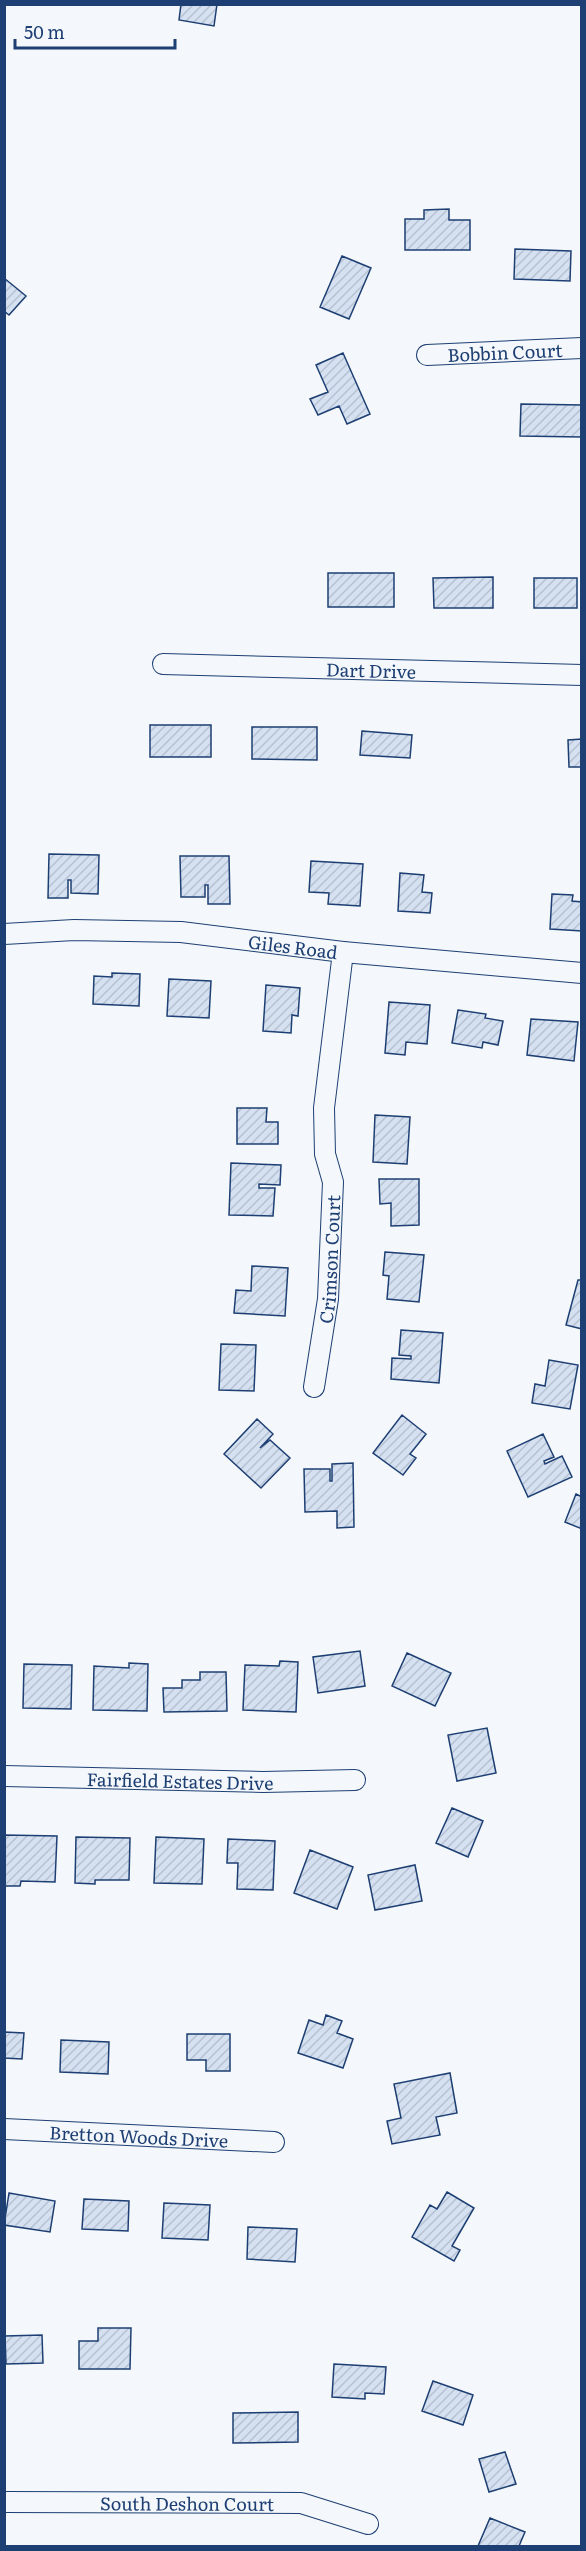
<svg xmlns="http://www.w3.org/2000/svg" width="586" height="2551" viewBox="0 0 586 2551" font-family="Literata,serif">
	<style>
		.building { fill: url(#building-hatch); stroke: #1d3f73; stroke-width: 1.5 }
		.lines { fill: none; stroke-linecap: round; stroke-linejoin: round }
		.street-casing { stroke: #1d3f73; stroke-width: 22 }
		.street { stroke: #f4f7fb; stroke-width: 20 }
		.labels { text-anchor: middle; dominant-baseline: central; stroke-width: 4.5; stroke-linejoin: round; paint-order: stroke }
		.street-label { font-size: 18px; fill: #1d3f73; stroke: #f4f7fb }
	</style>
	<defs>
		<pattern id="building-hatch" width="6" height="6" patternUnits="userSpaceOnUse" patternTransform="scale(1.5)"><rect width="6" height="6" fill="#d5e0f0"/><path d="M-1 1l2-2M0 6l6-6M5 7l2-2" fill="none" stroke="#b6c1d1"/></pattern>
	</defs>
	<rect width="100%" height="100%" fill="#f4f7fb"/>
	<path class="building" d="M181,4h36l-3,22 -35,-6z
		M449,209v11h21v30h-65v-31h19v-9z
		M515,249l56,2 -1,30 -56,-2z
		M342,256l29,12 -22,51 -29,-12z
		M4,278l22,18 -17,19 -5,-4z
		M343,353l27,61 -23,10 -8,-18 -21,9 -8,-16 18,-7 -12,-27z
		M521,404l61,1v32l-62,-1z
		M328,573h66v34h-66z
		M493,577v31h-59l-1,-30z
		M534,578h43v30h-43z
		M150,725h61v32h-61z
		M252,727h65v33l-65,-1z
		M362,731l50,4 -2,23 -50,-3z
		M582,739v28h-13l-1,-27z
		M49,854l50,1 -1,39 -27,-1v-13h-3v18h-20z
		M180,856h49l1,48h-22v-19h-3v12h-24z
		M311,861l52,3 -3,42 -32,-2 1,-11 -20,-1z
		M400,873l24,2 -2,17 10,1 -2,20 -32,-2z
		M552,894l21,1 -1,6 10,1v29l-32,-2z
		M112,973l28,1 -1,32 -46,-2 1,-28 18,1z
		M169,979l42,2 -2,37 -42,-2z
		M266,985l34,3 -2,28 -6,-1 -1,18 -28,-2z
		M389,1002l41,3 -3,39 -21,-2 -1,13 -20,-2z
		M458,1010l28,4 -1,4 18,3 -5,24 -15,-3 -1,6 -30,-5z
		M531,1019l47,3 -4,39 -47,-6z
		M237,1108h30l-1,14h12v22h-41z
		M375,1115l35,2 -3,47 -34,-2z
		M231,1163l50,2 -1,20 -21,-1v4h16l-2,28 -44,-1z
		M379,1179h40v46l-28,1v-23l-11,1z
		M385,1252l39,3 -5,47 -32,-3 2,-23 -6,-1z
		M252,1266l36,2 -3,48 -51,-3 2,-23 15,1z
		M578,1280h4v49l-16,-4z
		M401,1330l42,3 -4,50 -48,-4 1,-21 19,1v-3l-12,-1z
		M221,1344l35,1 -2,46 -35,-1z
		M549,1360l29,5 -8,44 -38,-6 3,-19 10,2z
		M402,1415l24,19 -16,20 6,4 -13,17 -30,-22z
		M257,1419l16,15 -13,14 10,-8 20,18 -29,30 -37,-34z
		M543,1434l11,23 -10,4 1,3 17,-8 10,21 -44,20 -21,-46z
		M353,1463l1,64 -17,1v-17l-32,1 -1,-43h26v12h2v-17z
		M576,1494l6,3v32l-17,-7z
		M360,1651l5,35 -47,7 -5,-36z
		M407,1653l44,20 -16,33 -43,-20z
		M280,1661l18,1 -2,50 -53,-2 2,-45 34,1z
		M129,1663l19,1 -1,47 -54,-1 1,-44 35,2z
		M24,1664l48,1 -1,44 -48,-1z
		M200,1672h26l1,39 -63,1 -1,-24h19v-8h18z
		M487,1728l9,45 -39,8 -9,-46z
		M452,1808l31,13 -15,36 -32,-14z
		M4,1835l53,1 -2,46 -34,-1 -1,5h-16z
		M76,1837l54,1 -1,42h-34v4l-20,-1z
		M156,1837l48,2 -2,45 -48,-1z
		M228,1839l47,2 -2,49 -36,-1 1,-26h-11z
		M310,1850l43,17 -16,42 -43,-16z
		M415,1865l7,36 -47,9 -7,-35z
		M326,2015l16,6 -5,12 16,6 -10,29 -45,-15 11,-33 14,5z
		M4,2032l20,1 -2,26 -18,-1z
		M187,2034h43v37h-24v-11h-19z
		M61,2040l48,2 -1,32 -48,-2z
		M450,2073l7,40 -21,4 4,18 -48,9 -5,-23 14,-3 -7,-34z
		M447,2192l27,16 -22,38 8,4 -6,11 -42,-24 18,-32 7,4z
		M9,2193l46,8 -5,31 -46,-7z
		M84,2199l45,2 -1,30 -46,-2z
		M164,2203l46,2 -2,35 -46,-2z
		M248,2227l49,2 -2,33 -48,-3z
		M98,2328h33l-1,41h-51v-28h19z
		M42,2335l1,28 -37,1 -1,-28z
		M334,2364l52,3 -2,27 -19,-1v6l-33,-2z
		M433,2381l40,14 -10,30 -41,-14z
		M298,2412v30l-65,1v-30z
		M505,2452l11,32 -27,8 -10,-33z
		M490,2518l35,14 -6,14h-41z"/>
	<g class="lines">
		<defs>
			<g id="street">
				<path id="s1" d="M427,355l155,-7"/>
				<path id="s2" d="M163,664l419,11"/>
				<path id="s3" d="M4,934l70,-4 107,2 162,20 239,21"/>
				<path id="s4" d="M314,1387l14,-88 5,-117 -8,-28 -1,-46 19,-156"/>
				<path id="s5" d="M4,1776l259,6 92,-2"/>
				<path id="s6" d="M4,2129l270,13"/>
				<path id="s7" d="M4,2502l297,1 67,21"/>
			</g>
		</defs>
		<use href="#street" class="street-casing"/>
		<use href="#street" class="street"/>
	</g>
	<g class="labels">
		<g class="street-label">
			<text stroke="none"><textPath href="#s1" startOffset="78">Bobbin Court</textPath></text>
			<text stroke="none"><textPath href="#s2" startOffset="208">Dart Drive</textPath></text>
			<text stroke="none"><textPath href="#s3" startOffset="290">Giles Road</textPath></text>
			<text stroke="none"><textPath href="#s4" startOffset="129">Crimson Court</textPath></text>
			<text stroke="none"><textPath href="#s5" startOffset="176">Fairfield Estates Drive</textPath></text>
			<text stroke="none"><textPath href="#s6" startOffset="135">Bretton Woods Drive</textPath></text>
			<text stroke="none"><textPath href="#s7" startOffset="183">South Deshon Court</textPath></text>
		</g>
	</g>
	<rect width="586" height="2551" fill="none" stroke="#1d3f73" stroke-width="12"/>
	<path d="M15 39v9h160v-9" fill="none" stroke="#1d3f73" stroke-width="3"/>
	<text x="24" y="39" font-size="18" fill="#1d3f73" stroke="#f4f7fb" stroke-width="4.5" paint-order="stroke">50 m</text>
</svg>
